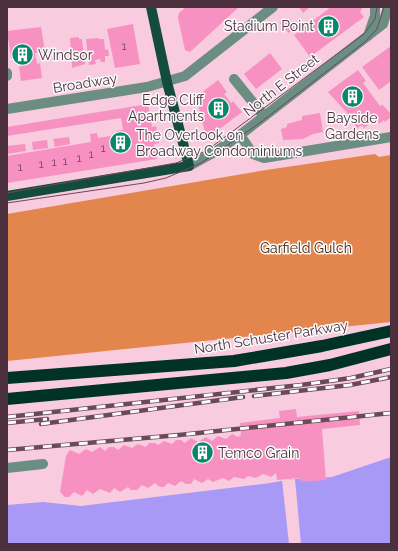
<svg xmlns="http://www.w3.org/2000/svg" width="398" height="551" viewBox="0 0 398 551" font-family="Raleway,sans-serif">
	<style>
		.forest { fill: #e3864d }
		.water { fill: #a999f7 }
		.pier { fill: #f8cbde }
		.building { fill: #f791c2 }
		.lines { fill: none; stroke-linecap: round; stroke-linejoin: round }
		.minor { stroke: #6c8d81; stroke-width: 10 }
		.major { stroke: #144c3c; stroke-width: 10 }
		.highway { stroke: #003326; stroke-width: 12 }
		.tram { stroke: #694a59; stroke-width: 1 }
		.rail-casing { stroke: #694a59; stroke-width: 4.5 }
		.rail { stroke: #fbfbfb; stroke-width: 3; stroke-dasharray: 9; stroke-linecap: butt }
		.labels { text-anchor: middle; dominant-baseline: central; stroke-width: 3; stroke-linejoin: round; paint-order: stroke }
		.number-label { font-size: 12px; fill: #78485f }
		.poi-label { font-size: 14px; fill: #4d303e; stroke: #fbfbfb; text-anchor: start }
		.street-label { font-size: 14px; fill: #4d303e; stroke: #fbfbfb }
		.park-label { font-size: 14px; fill: #4b260e; stroke: #fbfbfb }
	</style>
	<rect width="100%" height="100%" fill="#f8cbde"/>
	<path class="forest" d="M375,154l4,3 12,-2v167l-384,39v-147l259,-44z"/>
	<path class="water" d="M391,457v87h-384v-39l36,-3 38,4 189,-23 22,-4 40,-2z"/>
	<path class="pier" d="M295,479l6,65h-12l-7,-64z"/>
	<path class="building" d="M186,7h53l-49,45 -5,-2 -7,-32 1,-5z
		M299,7h11l-7,6z
		M331,7h30l1,2 -2,3 4,5 -54,40 -16,-22z
		M287,18l8,10 -6,5 -9,-10z
		M133,24l7,40 -25,4 -8,-39z
		M41,27l4,24 -10,2 2,11 3,-1 2,15 -21,3 -2,-14 3,-1 -1,-9 -10,1 -4,-27z
		M79,37v2h3l3,25 -13,4 -2,-30z
		M98,38l1,1h5l1,11 3,-1 1,7h-4v6h-4l-1,-3 -5,1 1,4 -7,1 -3,-26z
		M391,46v35l-12,9 -17,-23z
		M270,53l12,16 -26,20 -12,-15z
		M358,70l8,11 -3,2 17,23 3,-1 8,9v3l-6,5 -1,-2 -5,4 -1,-3 -3,2 -2,-2 -9,7 -2,-3 -5,3 -3,-4 2,-1 -28,-31z
		M218,80l9,12 -3,2 7,9 2,-2 9,11 -33,25 -3,-1 -10,-39z
		M148,104l4,23 4,-1 3,17 -5,1 3,15 -150,24v-27l84,-14 -1,-8 7,-1 1,5 18,-3v-4l7,-1 -2,-12 -114,18v-9z
		M320,113l3,19 -10,2 -10,5 -20,1 -2,-11 6,-2v-3l15,-4v-4z
		M69,137l1,7 -15,3 -2,-8z
		M47,140l1,8 -15,2 -1,-8z
		M25,144l1,7 -19,3v-8z
		M296,409l1,8 62,-6 1,14 -38,4 4,51 -25,2v-4l-24,2 -1,-7 -5,4 -8,-3 -7,4 -8,-2 -4,3 -10,-2 -5,4 -6,-3 -10,4 -5,-3 -6,4 -8,-4 -3,5h-5l-5,-3 -6,5 -7,-3 -4,4h-4l-5,-4 -7,5 -6,-3 -5,5h-6l-3,-3 -8,5 -6,-4 -4,5 -10,-4 -7,5 -6,-4 -5,6 -8,-4 -5,5h-4l-5,-5 6,-36 4,-6 9,4 7,-5 6,3 8,-5 5,4 4,-4h5l4,3 6,-5 8,3 6,-4 8,3 3,-4h6l3,2 6,-4 8,3 4,-4h5l4,3 6,-5 7,4 8,-5 6,4 6,-5 8,3 6,-5 6,3 3,-2 -1,-12 40,-5 -1,-7z"/>
	<g class="lines">
		<path class="minor" d="M368,36l7,-20v-9
			M7,73v3
			M234,79l30,37
			M7,109l140,-22 38,-11 88,-69
			M240,135l13,19 11,4 127,-21
			M189,166l29,-16 22,-15 143,-111 5,-17
			M7,468l36,-4"/>
		<path class="major" d="M7,196l182,-30 -22,-84 -16,-75"/>
		<path class="highway" d="M7,378l227,-17 88,-15 69,-15
			M7,399l279,-26 44,-8 61,-16"/>
		<path class="tram" d="M7,193l169,-30 30,-12 158,-117 11,-15 2,-12
			M7,203l137,-20 22,-5 35,-15 56,-38 109,-84 11,-12 7,-22"/>
		<defs>
			<path id="rail" d="M254,396l96,-11 41,-8
				M7,417l294,-32 50,-7 40,-9
				M7,423l40,-4
				M41,424l202,-27
				M7,450l172,-15 212,-22"/>
		</defs>
		<use href="#rail" class="rail-casing"/>
		<use href="#rail" class="rail"/>
	</g>
	<defs>
		<symbol id="building-disc" viewBox="-11 -11 22 22"><circle r="9.5" fill="#07886b" stroke="#fbfbfb"/><path d="M-4-6H4V6H1V3H-1V6H-4ZM-2.5-4.3h1.7v1.8h-1.7ZM.8-4.3h1.7v1.8H.8ZM-2.5-1h1.7V.8h-1.7ZM.8-1h1.7V.8H.8Z" fill="#fff"/></symbol>
	</defs>
	<g fill-rule="evenodd">
		<use href="#building-disc" x="316" y="14" width="25" height="25"/>
		<use href="#building-disc" x="10" y="42" width="25" height="25"/>
		<use href="#building-disc" x="340" y="84" width="25" height="25"/>
		<use href="#building-disc" x="206" y="96" width="25" height="25"/>
		<use href="#building-disc" x="108" y="130" width="25" height="25"/>
		<use href="#building-disc" x="190" y="440" width="25" height="25"/>
	</g>
	<g class="labels">
		<g class="number-label">
			<text x="124" y="46">1</text>
			<text x="103" y="148">1</text>
			<text x="91" y="154">1</text>
			<text x="79" y="158">1</text>
			<text x="65" y="161">1</text>
			<text x="54" y="162">1</text>
			<text x="41" y="164">1</text>
			<text x="20" y="167">1</text>
		</g>
		<g class="poi-label">
			<text x="314" y="26" text-anchor="end">Stadium Point</text>
			<text x="38" y="55">Windsor</text>
			<text x="204" y="100" text-anchor="end">Edge Cliff<tspan x="204" dy="16">Apartments</tspan></text>
			<text x="352" y="118" text-anchor="middle">Bayside<tspan x="352" dy="16">Gardens</tspan></text>
			<text x="136" y="135">The Overlook on<tspan x="136" dy="16">Broadway Condominiums</tspan></text>
			<text x="218" y="453">Temco Grain</text>
		</g>
		<g class="street-label">
			<text transform="translate(85 83) rotate(-9)">Broadway</text>
			<text transform="translate(281 85) rotate(-38)">North E Street</text>
			<text transform="translate(271 337) rotate(-9)">North Schuster Parkway</text>
		</g>
		<g class="park-label">
			<text x="306" y="248">Garfield Gulch</text>
		</g>
	</g>
	<rect width="398" height="551" fill="none" stroke="#4d303e" stroke-width="16"/>
</svg>
